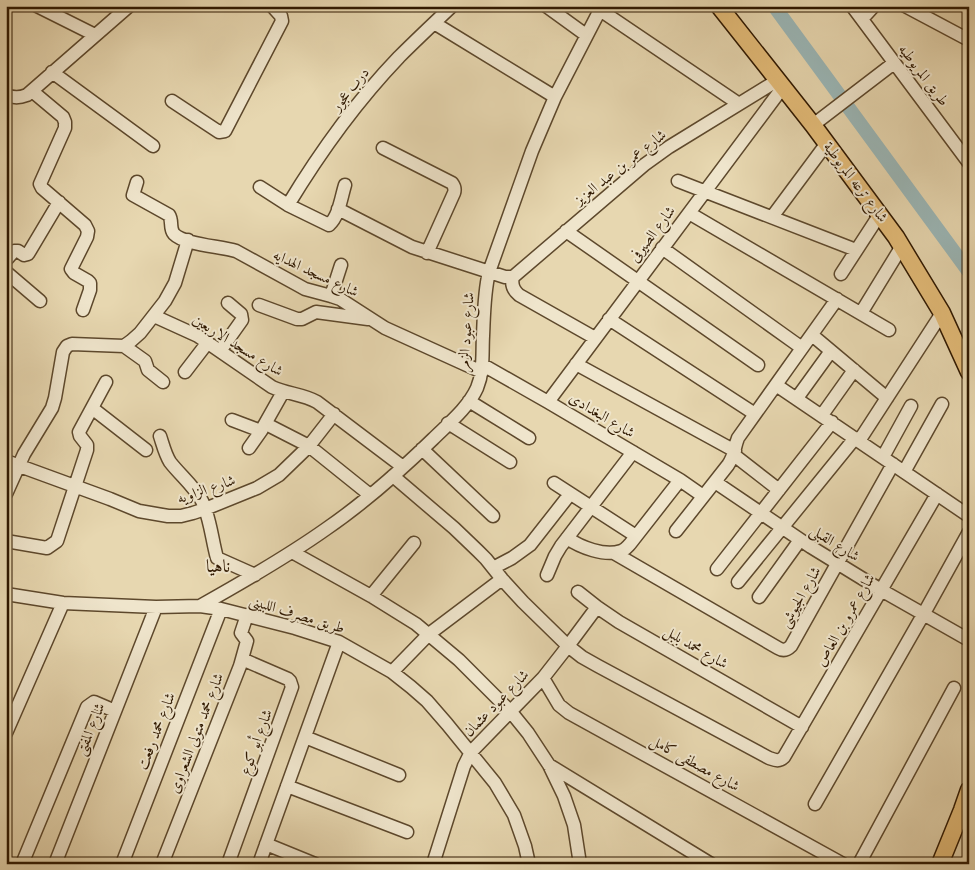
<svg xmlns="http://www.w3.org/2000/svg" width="975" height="870" viewBox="0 0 975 870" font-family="'Libre Caslon Text',Amiri,serif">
<rect width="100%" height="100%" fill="#e7d7b0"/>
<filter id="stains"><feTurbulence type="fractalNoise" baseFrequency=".004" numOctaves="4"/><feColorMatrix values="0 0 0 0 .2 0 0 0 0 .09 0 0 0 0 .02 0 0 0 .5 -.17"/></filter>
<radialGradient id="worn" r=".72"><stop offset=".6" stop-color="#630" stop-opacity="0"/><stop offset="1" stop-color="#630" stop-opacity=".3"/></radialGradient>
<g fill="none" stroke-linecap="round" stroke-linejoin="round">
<path stroke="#9bb7b7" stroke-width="14" d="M774,6L969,272"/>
<g stroke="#5d482c" stroke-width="15">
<path id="minor" d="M37,6L95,35
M546,6L586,35
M852,6L969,163
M905,6L969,40
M600,10L739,104
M862,19L874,6
M434,23L555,97
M52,72L153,146
M32,91L63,117L65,122V128L40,184L42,188L85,225L88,231L87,237L71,269L74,273L88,281L90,283V290L83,310
M6,95C14,98 19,98 27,95L129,6
M172,101L219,132L225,131L282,21L281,16L272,6
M813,125L894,63
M383,148L452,183C455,187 455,190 454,193L427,253
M678,181L856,250
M137,182L133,195L169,215C173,221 169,228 174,234C185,245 220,246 236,251L296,284L305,289L331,296L340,299L385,328L482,372
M260,187L288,205L329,225C339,216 341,198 345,185
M288,205C320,152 356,102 399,57C416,40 434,23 452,6
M338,209L412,247L505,277H513L644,165L669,147L778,80
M689,213L889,330
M772,217L827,143
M566,231L758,365
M662,248L802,348
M6,260L14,251H18L24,255L28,254L59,202
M6,272L40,301
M841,274L880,214
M513,277C511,284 513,290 519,295L595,338
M331,296L341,265
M259,305L297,319H302L316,312L368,319
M861,313L902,246
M154,316L198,336L272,387C287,394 303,394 317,402L403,467
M609,319L755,414
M812,335L887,398
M124,346L145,361L148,370L163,382
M220,351L242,320L241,314L228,303
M576,364L735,451
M483,365L548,402L680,480L703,496
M185,372L208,342
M776,385L969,516
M797,398L831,351
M469,401L529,438
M548,402L783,87
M92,408L146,450
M822,415L854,370
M232,420L261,431
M448,423L510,462
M266,424L309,446L370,495
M160,436C163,445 165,454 170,462C180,475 194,486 202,501C210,517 212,540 217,558L255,575
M859,441L942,313
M249,448L261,431L283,392
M422,449L493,516
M734,455L779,490
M883,457L911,406
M6,461L110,499L139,511L168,516H181L193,513L205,509L257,488L279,475L309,446L334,414
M904,472L942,404
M393,476L454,528L478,551L486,559L502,579L523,602L568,646L582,657L598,666L769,758C775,760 779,762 784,757L937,494
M715,482L811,547L881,590L969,640
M554,483L636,536
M6,494L24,454L52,408L55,398L63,352L67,346L72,344L124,346L131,341L140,333L165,301L175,283L188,240
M676,531L728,465C735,455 734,448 738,438L837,299
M567,538C580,547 605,557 621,551C625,550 627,547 630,544L680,480
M6,541L47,548L57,541L87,450V445L80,436L79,432L106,382
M292,552L371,596L416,624L459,660L511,712L528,733L549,765L564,796L574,825L580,864
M614,553L778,648C783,651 787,650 791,646L893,464
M493,568L512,558L530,545L570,494
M717,569L832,422
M547,575L555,556L561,546L633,452
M738,582L855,438
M578,592L597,607L619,622L802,727
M6,594L63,603L156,607L200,606L221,609L295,628L339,642L392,672L411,687L427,701L447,724L495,783L514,815L525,846L529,864
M371,596L414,543
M759,597L800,540
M200,606C243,582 285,558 326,529C364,503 399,472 433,439C448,424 468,408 477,388C484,371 482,354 483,336C484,314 484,293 489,272L532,151L555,97L602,6
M392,672L429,634L502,579
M543,678L559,705L569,713L843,864
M6,733L63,603
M305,737L399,775
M549,765L711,864
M287,786L407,832
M815,804L923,615L969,532
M266,844L315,864
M22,864L87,707L94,702L115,711
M55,864L156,607
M122,864L221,609
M162,864L240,666L247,641L241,633L247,615
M228,864L292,687L290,681L288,679L242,659
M259,864L339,642
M433,864L464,766L471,752L543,678L568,646L597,607
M859,864L954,688"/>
</g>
<g stroke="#2f1800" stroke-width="19">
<path id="major" d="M719,6L813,125L896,237L942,313L969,372
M940,864L962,810L969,790"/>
</g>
<use href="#minor" stroke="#efe5cc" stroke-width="12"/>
<use href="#major" stroke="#e4bc78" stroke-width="16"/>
</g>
<g text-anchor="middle" stroke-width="4" stroke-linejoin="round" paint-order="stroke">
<g font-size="15" fill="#2f1800" stroke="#efe5cc">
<text transform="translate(924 75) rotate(53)" y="5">طريق المريوطيه</text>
<text transform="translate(350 89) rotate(-51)" y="5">درب عجور</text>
<text transform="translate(620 167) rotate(-38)" y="5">شارع عمر بن عبد العزيز</text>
<text transform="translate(856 182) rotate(53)" y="5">شارع ترعه المريوطية</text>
<text transform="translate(652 234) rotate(-53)" y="5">شارع الصيرفى</text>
<text transform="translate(316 273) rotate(25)" y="5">شارع مسجد الهدايه</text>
<text transform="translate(466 332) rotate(-86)" y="5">شارع عبود الزمر</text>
<text transform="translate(238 345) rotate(32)" y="5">شارع مسجد الاربعين</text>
<text transform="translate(602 415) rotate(31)" y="5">شارع البغدادى</text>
<text transform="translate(206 489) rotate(-19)" y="5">شارع الزاويه</text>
<text transform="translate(835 543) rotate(32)" y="5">شارع القبلى</text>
<text transform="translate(800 597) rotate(-60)" y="5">شارع الجيوشى</text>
<text transform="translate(297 614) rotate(17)" y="5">طريق مصرف اللبينى</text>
<text transform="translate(845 620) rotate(-60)" y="5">شارع عمرو بن العاص</text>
<text transform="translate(696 647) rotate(30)" y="5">شارع محمد بلبل</text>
<text transform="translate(496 703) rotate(-46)" y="5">شارع عبود عثمان</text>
<text transform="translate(90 729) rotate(-68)" y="5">شارع المفتى</text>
<text transform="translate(156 731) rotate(-69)" y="5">شارع محمد رفعت</text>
<text transform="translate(196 733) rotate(-69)" y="5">شارع محمد متولى الشعراوى</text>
<text transform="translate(256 742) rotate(-70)" y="5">شارع أبو كوع</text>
<text transform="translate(695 763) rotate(29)" y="5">شارع مصطفى كامل</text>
</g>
<g font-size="18" fill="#2f1800" stroke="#efe5cc">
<text x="218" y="572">ناهيا</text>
</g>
</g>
<rect width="975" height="870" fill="none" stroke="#e7d7b0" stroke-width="25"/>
<rect x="8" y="8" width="960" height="855" fill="none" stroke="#2f1800" stroke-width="2.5"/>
<rect x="12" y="12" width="950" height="845" fill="none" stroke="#2f1800"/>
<rect width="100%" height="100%" filter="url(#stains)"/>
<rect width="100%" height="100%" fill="url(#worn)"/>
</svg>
